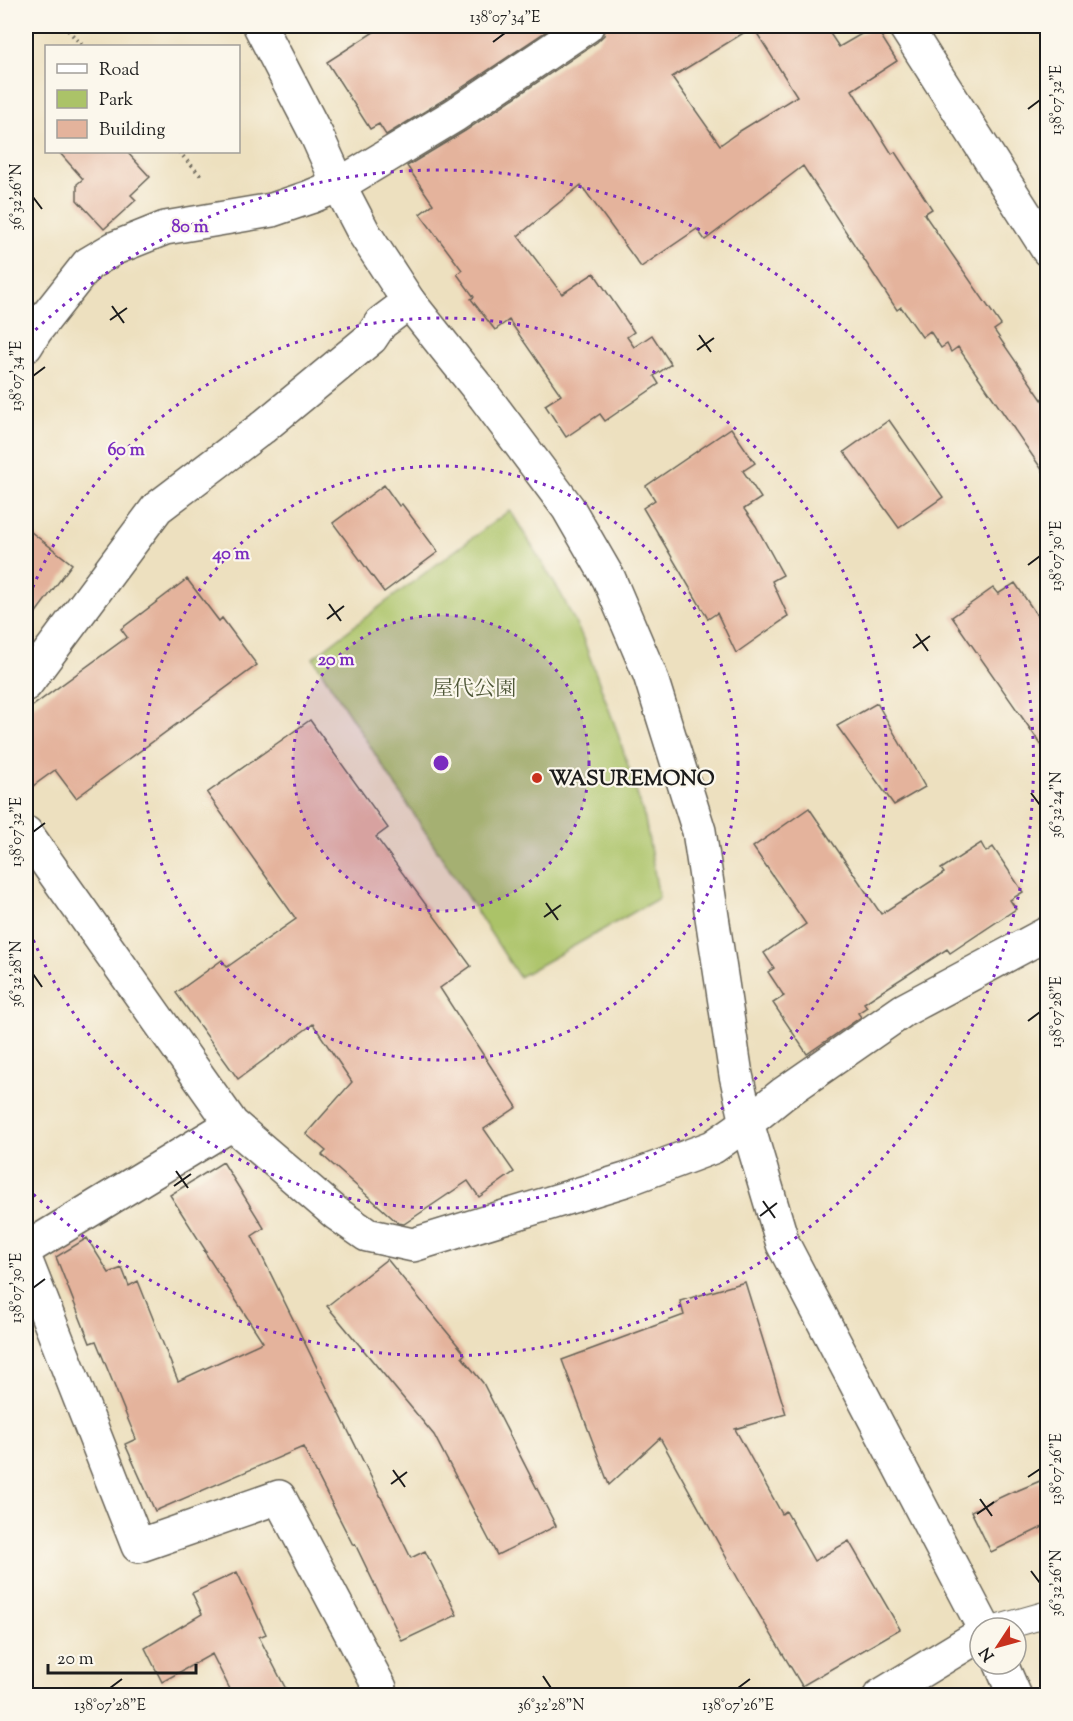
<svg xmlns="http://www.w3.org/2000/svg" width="1073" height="1721" viewBox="0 0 1073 1721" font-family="'Sorts Mill Goudy','Noto Serif JP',serif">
<rect width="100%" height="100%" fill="#fbf7ec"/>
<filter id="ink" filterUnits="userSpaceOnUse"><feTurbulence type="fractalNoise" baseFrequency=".0167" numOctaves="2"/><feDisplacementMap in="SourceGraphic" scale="12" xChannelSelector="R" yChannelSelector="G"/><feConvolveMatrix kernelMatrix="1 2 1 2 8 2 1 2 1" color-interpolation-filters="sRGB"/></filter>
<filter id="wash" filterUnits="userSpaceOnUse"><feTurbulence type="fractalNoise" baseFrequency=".008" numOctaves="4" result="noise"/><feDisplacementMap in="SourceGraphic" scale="24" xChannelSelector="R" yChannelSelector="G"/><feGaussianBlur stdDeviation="1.35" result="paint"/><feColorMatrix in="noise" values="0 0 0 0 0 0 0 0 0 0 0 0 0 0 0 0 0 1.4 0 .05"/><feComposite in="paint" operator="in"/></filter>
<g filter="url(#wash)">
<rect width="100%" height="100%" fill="#ede0bf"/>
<path fill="#abc368" stroke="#647042" stroke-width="1.5" d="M510,510L561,594L582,636L617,731L645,819L659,898L519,977L313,658L379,607Z"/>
<g id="blocks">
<path fill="#e4b39c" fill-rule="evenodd" d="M383,26H554L445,99L386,135L379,124L370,129L327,62Z
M606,26H825L839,47L875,26L897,61L852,90L892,154L895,152L932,209L924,214L1001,325L994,330L1047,407V477L958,347L951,352L947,344L941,348L930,331L922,337L901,307L897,310L803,166L705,240L697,229L641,267L581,185L518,236L562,294L594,273L634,332L627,337L634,347L652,335L671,364L654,376L659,384L605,421L600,414L566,437L545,405L561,395L509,320L495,330L471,299L474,297L457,274L462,270L420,214L433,204L407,166L465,131L597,42L604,35ZM753,27L797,96L740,131L720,145L672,77Z
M59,152H127L150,177L131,195L136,200L104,229L77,200V184L83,179Z
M889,420L943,497L899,528L844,452Z
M731,428L755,463L743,471L761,498L744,509L756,526L783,575L772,581L788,616L783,619V620L736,653L717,613L708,619L643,508L655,500L646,486Z
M384,485L399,506L402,504L438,552L384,592L333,523Z
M26,528L72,564L26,626Z
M187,579L219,621L222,618L257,665L76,798L55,770L26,791V711L127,637L121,629Z
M1015,583L1047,630V753L952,617L993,588L998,594Z
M877,703L925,787L894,805L837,726Z
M310,720L388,828L376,837L471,966L440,988L517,1107L484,1129L514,1172L479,1197L468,1181L404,1224L398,1223L322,1155L326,1151L306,1134L352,1082L313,1024L238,1079L176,993L222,960L227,967L296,919L207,793Z
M809,808L881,914L944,873L941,869L981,843L986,852L993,847L1023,892L1010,900L1016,909L950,953L947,949L864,1003L867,1007L858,1013L861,1017L807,1054L773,1003L784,996L768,972L774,968L764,953L806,924L753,847Z
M223,1162L264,1228L252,1236L411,1558L425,1551L457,1615L402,1641L355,1544L353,1545L303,1447L155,1511L125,1444L136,1439L96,1341L90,1343L56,1257L87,1238L109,1273L122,1268L129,1286L138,1281L178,1381L263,1342L204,1251H206L170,1195Z
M387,1259L465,1354L462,1357L483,1383L556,1526L497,1555L434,1435L327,1306Z
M745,1282L786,1414L735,1429L782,1514L786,1511L814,1561L849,1541L900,1629L802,1686L741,1584L660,1438L609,1485L562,1360L684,1315L680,1301Z
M1047,1478V1525L991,1552L971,1511L1014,1491V1492Z
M237,1572L266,1634L259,1637L289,1695H233L212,1654L162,1682L145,1648L202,1614L192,1593Z"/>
</g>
</g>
<g filter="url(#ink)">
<use href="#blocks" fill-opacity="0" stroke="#656155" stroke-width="1.5"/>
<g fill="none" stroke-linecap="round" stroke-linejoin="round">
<g stroke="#656155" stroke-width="28">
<path id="service" d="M999,1628L1048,1614"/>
</g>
<g stroke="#656155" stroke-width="36">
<path id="minor" d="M905,26L1048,250
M26,346L36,330L88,264L115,248L165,228L272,210L310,197L339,185L455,115L587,26
M26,684L157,508L262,428L371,338L381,323L409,302
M26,833L232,1124
M26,1249L232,1124L337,1214L367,1235L413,1245L625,1180L713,1147L747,1123L783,1094L904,1010L1048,933
M26,1261L138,1546L279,1497L380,1688
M880,1696L980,1635"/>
</g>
<g stroke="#656155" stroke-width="36">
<path id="tertiary" d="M260,26L317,136L339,185L364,233L409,302L485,397L568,508L609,579L650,675L699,831L736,1075L747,1123L783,1244L984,1628
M1001,1664L1015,1696"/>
</g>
<path stroke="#656155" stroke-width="4" stroke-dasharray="1.5 4.5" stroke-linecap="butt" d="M64,26L83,46
M179,152L203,178"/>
<use href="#service" stroke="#fff" stroke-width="26"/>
<use href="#minor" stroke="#fff" stroke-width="33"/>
<use href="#tertiary" stroke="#fff" stroke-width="33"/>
</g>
</g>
<path fill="none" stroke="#1c1c1c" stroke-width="2" d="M493,42L505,33M1028,109L1040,100M33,197L42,209M112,306L124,323M110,320L127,308M699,335L711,352M697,350L714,338M33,376L45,367M1028,565L1040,556M329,604L341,621M327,619L344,606M916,634L928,651M913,648L930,636M1031,793L1040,805M33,832L45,823M546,903L558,920M544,917L561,905M33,974L42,987M1028,1021L1040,1012M176,1171L188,1188M174,1186L191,1174M763,1201L775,1218M760,1216L777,1203M33,1288L45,1279M393,1470L405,1487M1028,1477L1040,1469M391,1484L407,1472M980,1499L992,1516M977,1514L994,1502M1031,1571L1040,1583M543,1676L551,1688M110,1688L122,1679M738,1688L750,1679"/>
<circle cx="441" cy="763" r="148" fill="#7b2cbf" fill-opacity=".12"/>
<g fill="none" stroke="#7b2cbf" stroke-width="3" stroke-dasharray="3 6">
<circle cx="441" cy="763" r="148"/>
<circle cx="441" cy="763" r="297"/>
<path d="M26 604A445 445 0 1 1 26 922"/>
<path d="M29 336A593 593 0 1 1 29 1190"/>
</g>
<circle fill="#c8321e" stroke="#fbf7ec" stroke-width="2" cx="537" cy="778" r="6"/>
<g text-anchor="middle" stroke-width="4.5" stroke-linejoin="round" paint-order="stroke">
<g font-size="21" fill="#4e5637" stroke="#fbf7ec">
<text x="474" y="695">屋代公園</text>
</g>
<g font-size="21" font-weight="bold" fill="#1c1c1c" stroke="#fbf7ec" text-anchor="start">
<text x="549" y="785">WASUREMONO</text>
</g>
</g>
<circle cx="441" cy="763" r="9" fill="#7b2cbf" stroke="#fbf7ec" stroke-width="3"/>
<g font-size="18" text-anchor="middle" font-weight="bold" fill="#7b2cbf" stroke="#fbf7ec" stroke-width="4.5" stroke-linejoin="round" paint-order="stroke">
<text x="190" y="232">80 m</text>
<text x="126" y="455">60 m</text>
<text x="231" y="559">40 m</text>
<text x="336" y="665">20 m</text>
</g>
<rect width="1073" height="1721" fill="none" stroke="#fbf7ec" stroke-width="66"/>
<rect x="45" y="45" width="195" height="108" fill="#fbf7ec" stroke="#a29f99" stroke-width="1.5"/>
<rect x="57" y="64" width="30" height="9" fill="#ffffff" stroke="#a29f99" stroke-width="1.5"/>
<text x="99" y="75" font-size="18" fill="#1c1c1c">Road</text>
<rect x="57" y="90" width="30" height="18" fill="#abc368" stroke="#a29f99" stroke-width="1.5"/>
<text x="99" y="105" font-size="18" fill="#1c1c1c">Park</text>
<rect x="57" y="120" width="30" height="18" fill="#e4b39c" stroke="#a29f99" stroke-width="1.5"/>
<text x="99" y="135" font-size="18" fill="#1c1c1c">Building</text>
<g transform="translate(998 1646) rotate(234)"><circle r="28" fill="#fbf7ec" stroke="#a29f99" stroke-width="1.5"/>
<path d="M0-4.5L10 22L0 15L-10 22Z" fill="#c8321e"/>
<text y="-9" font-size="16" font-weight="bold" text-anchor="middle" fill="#1c1c1c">N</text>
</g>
<path d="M48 1664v9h148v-9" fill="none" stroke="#1c1c1c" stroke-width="3"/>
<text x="57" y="1664" font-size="18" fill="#1c1c1c" stroke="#fbf7ec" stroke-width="4.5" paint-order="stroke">20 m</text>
<rect x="33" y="33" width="1007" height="1655" fill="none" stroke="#1c1c1c" stroke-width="2"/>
<g font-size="15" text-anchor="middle" fill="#1c1c1c">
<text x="505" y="22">138°07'34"E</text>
<text transform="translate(1056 100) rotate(-90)" y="5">138°07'32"E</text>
<text transform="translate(16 197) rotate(-90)" y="5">36°32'26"N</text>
<text transform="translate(16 376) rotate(-90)" y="5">138°07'34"E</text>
<text transform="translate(1056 556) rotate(-90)" y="5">138°07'30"E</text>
<text transform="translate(1056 805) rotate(-90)" y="5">36°32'24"N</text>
<text transform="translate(16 832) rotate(-90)" y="5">138°07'32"E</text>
<text transform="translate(16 974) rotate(-90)" y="5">36°32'28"N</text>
<text transform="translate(1056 1012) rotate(-90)" y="5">138°07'28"E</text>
<text transform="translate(16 1288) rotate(-90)" y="5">138°07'30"E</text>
<text transform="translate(1056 1469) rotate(-90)" y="5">138°07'26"E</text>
<text transform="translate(1056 1583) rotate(-90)" y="5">36°32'26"N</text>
<text x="110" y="1710">138°07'28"E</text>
<text x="551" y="1710">36°32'28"N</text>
<text x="738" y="1710">138°07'26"E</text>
</g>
</svg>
